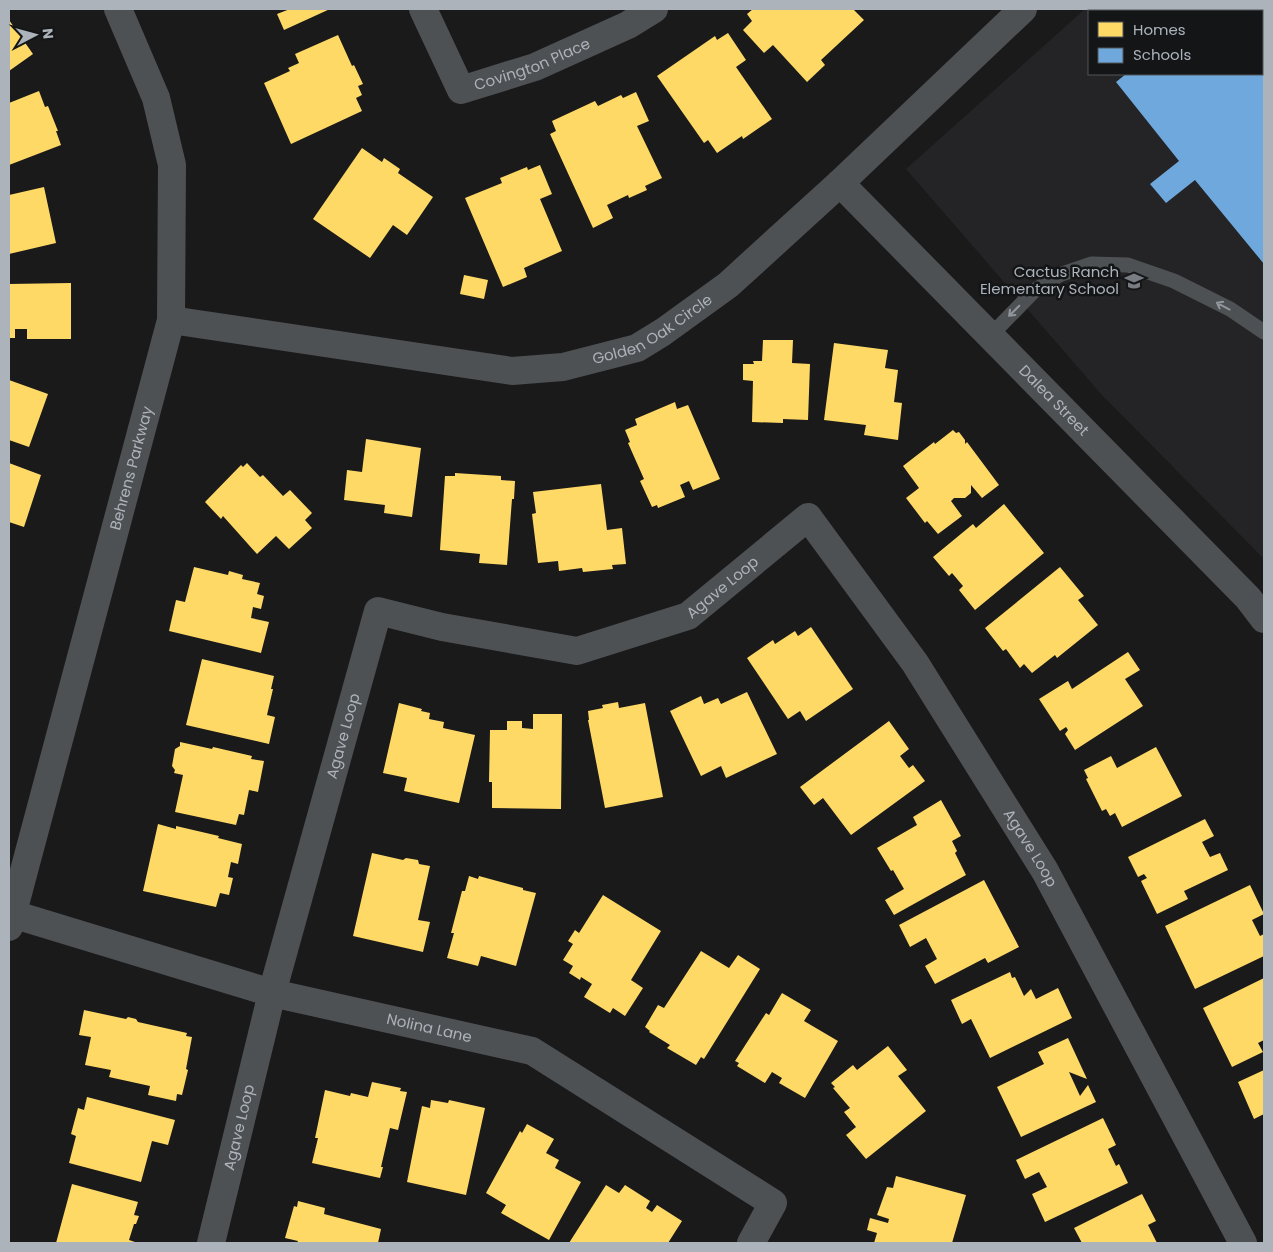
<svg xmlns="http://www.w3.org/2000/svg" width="1273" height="1252" viewBox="0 0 1273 1252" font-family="Poppins,sans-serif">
<rect width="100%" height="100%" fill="#1a1a1b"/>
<path fill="#242426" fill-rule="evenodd" d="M1085,9H1264V559L1101,394L906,169ZM1089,11H1262V74H1089Z"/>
<path fill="#ffd966" d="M290,9H330L284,30L277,14Z
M753,9H853L864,20L821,60L825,65L807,82L773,45L764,53L743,30L752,21L747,14Z
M9,20L33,54L9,71Z
M728,33L746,60L736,67L772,119L743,139L742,136L717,153L708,140L704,143L657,76L715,36L717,40Z
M338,35L352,66L354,65L363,84L358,86L362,95L356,98L362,111L291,144L264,83L290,71L288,68L299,63L295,54Z
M39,91L45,107L48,106L58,131H56L61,145L9,165V103Z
M636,92L649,121L637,126L662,178L645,186L647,190L629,198L628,195L607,205L613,218L593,228L550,134L556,131L552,121L595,101L598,106L621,95L623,98Z
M362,148L382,162L384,158L400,169L398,173L433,197L407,235L393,225L370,258L313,219Z
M540,165L552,194L540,199L562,251L524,268L527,277L503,287L465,198L502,183L500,178L527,167L528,170Z
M44,187L56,243L9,254V195Z
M464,275L488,280L484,299L460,294Z
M71,283V339H27V329H15V338H9V284Z
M763,340H793L792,363L810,364L808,420L783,419V423L752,422L753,381L743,380V364H754L753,361H762Z
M834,343L888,350L885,368L898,370L894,402L902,403L898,440L864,435L866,425L824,420Z
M9,380L48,394L29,447L9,440Z
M675,402L677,409L688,405L720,479L693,490L689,481L680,485L685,497L658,508L657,505L652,507L640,481L644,479L628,443L630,442L625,430L637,425L635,419Z
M953,430L956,433L959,432L965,440V444L967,442L999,485L982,498L971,485V493L965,498H954L951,501L962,516L938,534L927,521L925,523L906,498L919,488L903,466L934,442L935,444Z
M366,439L421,448L412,517L384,513L385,505L344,500L347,470L362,472Z
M9,463L41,475L24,527L9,522Z
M247,463L260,477L263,475L283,496L290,490L312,513L305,520L312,528L289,549L276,536L257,554L223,516L221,519L205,502L241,465L243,467Z
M455,473L501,476V480L515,481L514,499H512L507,565L479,563L480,554L440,550L445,476H455Z
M601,484L607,530L622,528L626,564L612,565L613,569L583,572L582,568L559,571L558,561L538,563L532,514L536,513L533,492Z
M1004,504L1044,553L975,610L959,590L963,586L952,573L949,576L933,557L973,524L976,528Z
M194,567L228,575L229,571L243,575L242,579L260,583L257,594L264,596L261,609L253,607L251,618L269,622L261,653L169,631L176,600L185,602Z
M1060,567L1084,596L1078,600L1098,625L1057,658L1055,655L1032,673L1024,664L1020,668L1006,649L1003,651L985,628Z
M811,627L853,689L806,721L800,711L788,719L747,658L773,640L775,644L795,631L798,636Z
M1128,652L1140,670L1125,679L1143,706L1075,750L1065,734L1068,730L1066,727L1060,731L1039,699L1068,681L1072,689Z
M202,659L274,676L271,689H273L267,715L275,717L269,744L186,725Z
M747,692L777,754L726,778L721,766L701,776L670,711L701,696L704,704L718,698L721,704Z
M618,702L619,708L645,703L663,797L605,808L588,720H589L588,711L603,708L602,705Z
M399,703L422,709L421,711L430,713L429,719L444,722L443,728L475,735L459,803L404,791L407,778L383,773Z
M533,714H562L561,809L492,808V782H489L490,730H507V721H522V728L533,729Z
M889,721L909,749L900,756L909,768L913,765L925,781L851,835L823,798L814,805L800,787Z
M180,742L212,749L213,747L252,756L251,759L264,761L258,792L249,790L244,815L239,814L236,825L175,812L183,775L174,773L175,770L172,766L175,749L180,746Z
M1156,747L1182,796L1122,827L1115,813L1110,816L1106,809L1102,811L1086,779L1088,778L1084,770L1111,756L1117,768Z
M941,800L961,836L952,841L957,851L955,853L966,875L894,915L885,900L904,889L893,870L891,871L877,848L917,825L913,817Z
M1205,819L1214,836L1202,842L1210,857L1220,853L1228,870L1184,891L1188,899L1157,914L1141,881L1147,878L1144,874L1138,877L1128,857Z
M158,824L176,829V826L219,836L218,838L242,844L238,864L231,862L228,877L233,878L229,895L220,893L216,907L143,891Z
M372,853L403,860L406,858L418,860L419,864L430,866L418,920L430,922L423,952L353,936Z
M469,876L478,879L479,876L523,888V890L536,893L516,966L481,956L478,966L447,958L454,933H451L462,891H465Z
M984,880L1019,947L988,963L985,958L935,984L925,966L937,959L926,938L910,947L899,925Z
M1250,885L1264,914L1252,920L1260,936L1264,934V956L1195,989L1165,926Z
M603,895L661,931L631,980L643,988L625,1016L613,1008L610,1013L584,997L592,984L581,977L580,980L569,973L573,966L563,960L573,944L568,941L575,930L579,933Z
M701,951L729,968L738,955L760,969L704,1059L701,1057L696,1065L667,1048L670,1045L649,1032L650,1031L645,1027L658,1005L664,1008Z
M1010,972L1012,978L1015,977L1024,996L1031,989L1036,999L1058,988L1072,1018L990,1058L971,1019L962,1024L951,1000Z
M1264,978V1040L1258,1043L1263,1052L1232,1067L1203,1008Z
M782,993L811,1010L804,1021L838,1041L805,1098L779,1083L782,1078L772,1072L765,1083L737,1066L739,1063L735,1061L766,1013L769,1015Z
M84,1010L126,1019L128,1017L136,1019L138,1022L187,1033L186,1036L192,1037L186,1069L188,1070L182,1095L177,1094L176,1101L148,1095L150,1086L109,1077L111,1070L85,1065L91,1037L79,1035Z
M1068,1038L1087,1079L1069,1072L1080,1096L1088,1085L1096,1102L1021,1137L997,1087L1044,1064L1038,1052Z
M888,1046L907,1070L898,1076L926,1111L866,1159L846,1135L856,1127L844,1112L850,1108L833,1088L835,1087L831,1083L853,1065L857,1070Z
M1264,1070V1114L1254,1119L1238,1082Z
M372,1082L401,1088L400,1091L407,1092L398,1130L390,1128L381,1167H383L380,1178L312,1163L318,1138H315L325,1090L350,1096L351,1093L368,1097Z
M87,1097L175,1120L168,1145L152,1141L141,1182L69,1163L76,1136L71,1134L78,1108L84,1110Z
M431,1100L448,1103L449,1100L485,1108L466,1195L407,1182L422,1106L430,1108Z
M1103,1118L1116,1145L1108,1149L1116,1166L1119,1164L1128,1183L1045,1222L1032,1194L1047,1187L1039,1172L1025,1179L1016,1160Z
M527,1124L554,1139L546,1153L559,1160L555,1168L581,1182L549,1240L501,1213L506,1205L486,1193L520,1131L522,1133Z
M896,1176L966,1195L952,1243H874L877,1233L867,1230L870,1218L888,1223L889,1219L877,1215L887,1187L893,1188Z
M72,1184L138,1202L134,1215L139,1216L136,1224H134L129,1240L138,1243H56Z
M606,1185L619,1193L625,1185L650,1201L646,1208L652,1212L657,1205L682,1221L668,1243H569Z
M1142,1194L1156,1221L1148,1225L1157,1243H1082L1074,1228Z
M298,1201L325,1208L324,1214L381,1229L378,1243H297L298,1241L285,1238L294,1206L297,1207Z"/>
<path fill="#6fa8dc" d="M1199,9H1264V264L1195,180L1166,203L1150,184L1179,161L1116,82L1126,74H1262V11H1196Z"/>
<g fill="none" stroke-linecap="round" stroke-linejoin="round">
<path stroke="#4e5153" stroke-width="15" d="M990,336L1034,291L1059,275L1091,264L1128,265L1174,281L1230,309L1264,332"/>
<g stroke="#4e5153" stroke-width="28">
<path id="s1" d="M423,9L461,90L535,67L628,25L654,9"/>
<path id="s2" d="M840,183L1248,598L1264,619"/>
<path id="s3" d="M171,320L512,371L563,367L637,348L663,332L728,285L840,183L1023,9"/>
<path id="s4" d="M9,913L272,993L532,1051L773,1203L751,1243"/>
<path id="s5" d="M9,927L171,320L172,165L156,98L118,9"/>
<path id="s6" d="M211,1243L272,993L378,611L442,627L577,651L688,616L808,517L915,663L1045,871L1243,1243"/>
</g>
</g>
<defs><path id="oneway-shaft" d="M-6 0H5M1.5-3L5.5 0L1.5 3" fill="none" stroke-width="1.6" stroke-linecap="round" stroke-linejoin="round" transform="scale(1.25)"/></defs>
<g stroke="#90969c">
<use href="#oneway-shaft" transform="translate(1223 306) rotate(-152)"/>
<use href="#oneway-shaft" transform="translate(1014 311) rotate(135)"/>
</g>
<defs>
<g id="school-bare" transform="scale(1.5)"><path d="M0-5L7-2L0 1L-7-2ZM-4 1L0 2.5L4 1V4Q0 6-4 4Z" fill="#797d83" stroke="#141517" stroke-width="2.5" paint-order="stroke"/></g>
</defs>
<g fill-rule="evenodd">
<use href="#school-bare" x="1134" y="281"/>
</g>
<g text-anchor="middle" stroke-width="5" stroke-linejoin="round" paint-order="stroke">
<g font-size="15" fill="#acb3bb" stroke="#141517">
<text dy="5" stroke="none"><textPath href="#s1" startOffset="165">Covington Place</textPath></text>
<text dy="5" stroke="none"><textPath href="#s3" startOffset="494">Golden Oak Circle</textPath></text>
<text dy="5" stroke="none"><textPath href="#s2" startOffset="305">Dalea Street</textPath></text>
<text dy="5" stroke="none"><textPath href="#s5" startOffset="475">Behrens Parkway</textPath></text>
<text dy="5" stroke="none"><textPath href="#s6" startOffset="1018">Agave Loop</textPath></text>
<text dy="5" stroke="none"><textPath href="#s6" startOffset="524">Agave Loop</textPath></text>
<text dy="5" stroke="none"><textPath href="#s6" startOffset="1528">Agave Loop</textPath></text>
<text dy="5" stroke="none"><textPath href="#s4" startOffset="436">Nolina Lane</textPath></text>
<text dy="5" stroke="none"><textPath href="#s6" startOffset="119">Agave Loop</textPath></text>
</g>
<g font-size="15" fill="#acb3bb" stroke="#141517" text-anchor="end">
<text x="1119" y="277">Cactus Ranch<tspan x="1119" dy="17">Elementary School</tspan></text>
</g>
</g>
<rect width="1273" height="1252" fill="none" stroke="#acb3bb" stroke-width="20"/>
<rect x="1088" y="10" width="175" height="65" fill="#141517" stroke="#515459"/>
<rect x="1098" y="22" width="25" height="15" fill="#ffd966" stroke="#515459"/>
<text x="1133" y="35" font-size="15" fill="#acb3bb">Homes</text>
<rect x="1098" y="48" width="25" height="15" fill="#6fa8dc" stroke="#515459"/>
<text x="1133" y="60" font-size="15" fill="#acb3bb">Schools</text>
<g transform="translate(35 35) rotate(84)" stroke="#141517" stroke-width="4" paint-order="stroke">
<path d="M0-4L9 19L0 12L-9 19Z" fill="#acb3bb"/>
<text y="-8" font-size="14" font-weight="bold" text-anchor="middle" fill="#acb3bb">N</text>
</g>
</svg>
